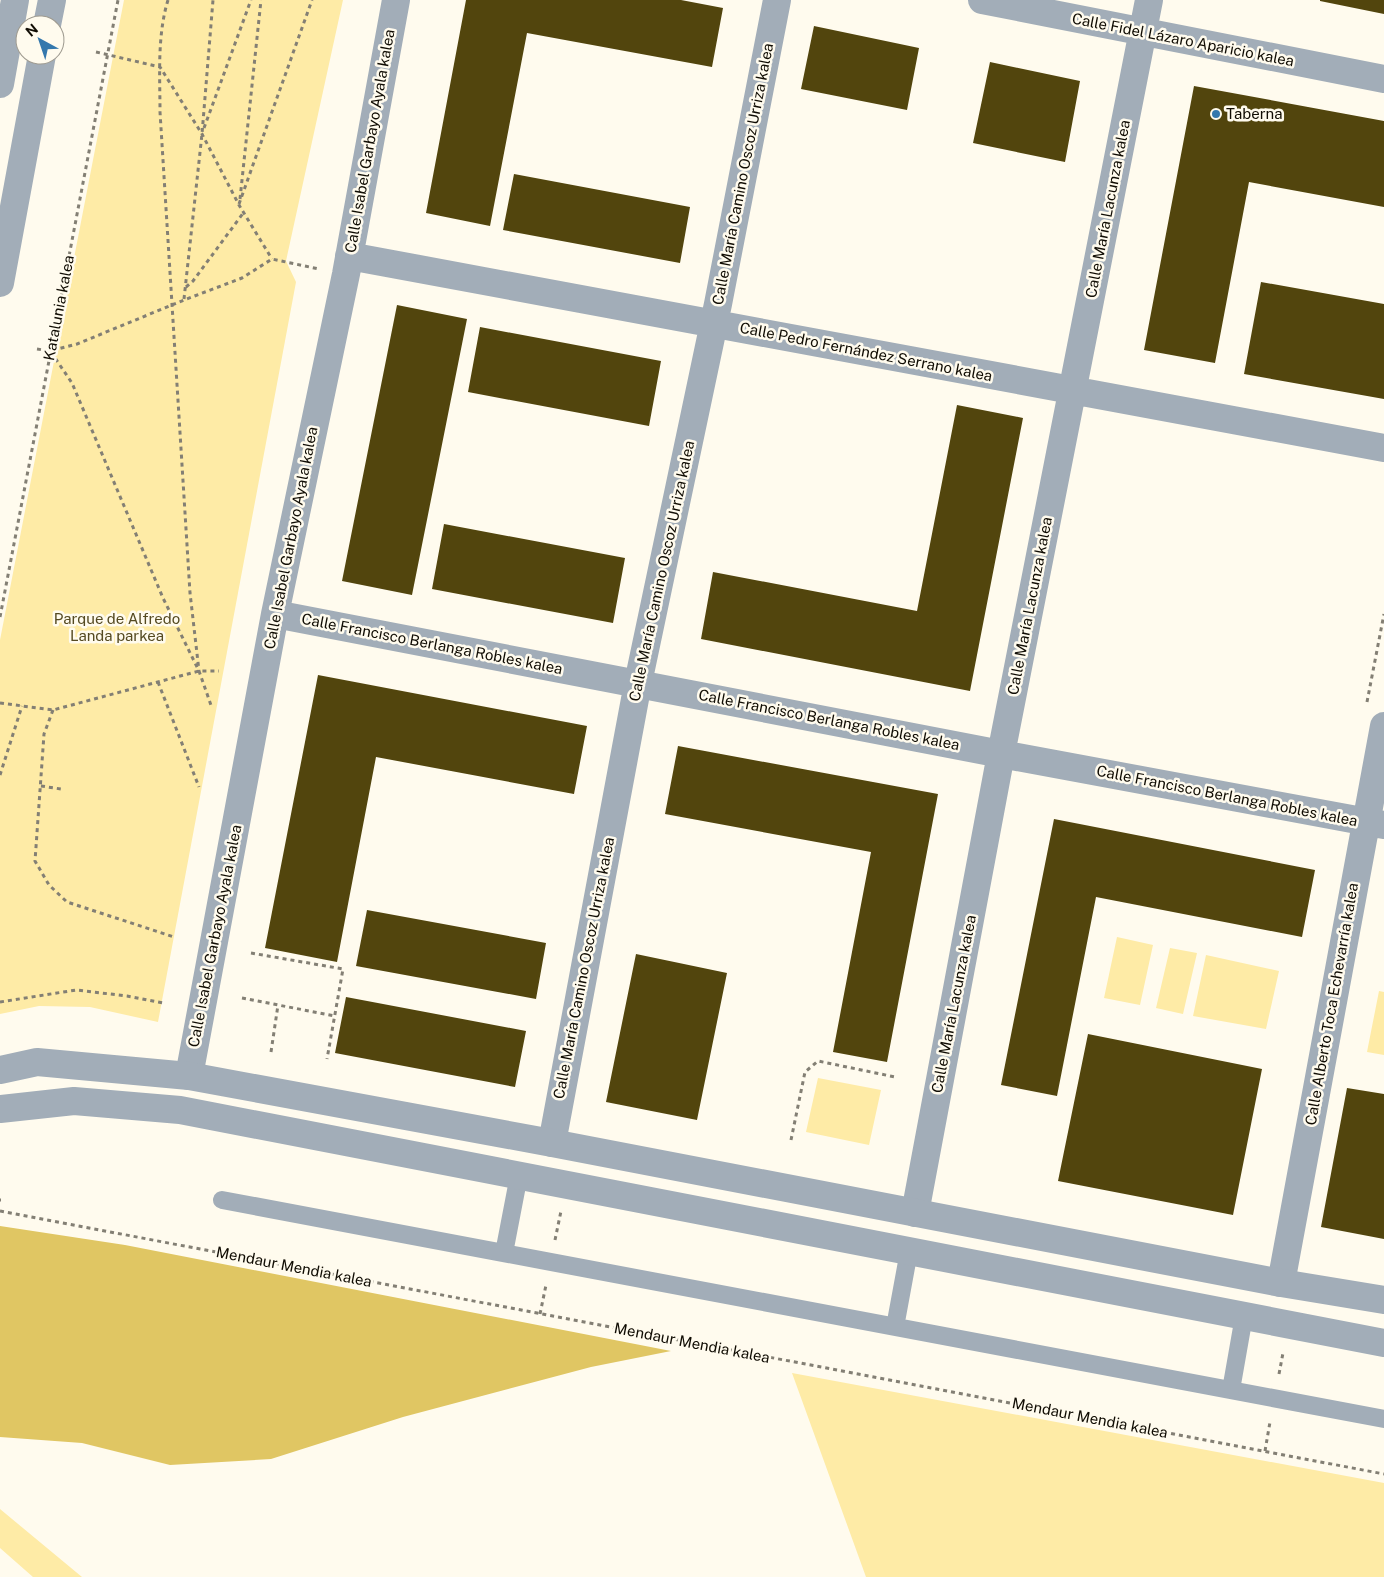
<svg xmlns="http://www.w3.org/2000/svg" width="1384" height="1577" viewBox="0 0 1384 1577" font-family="'Public Sans',sans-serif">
<rect width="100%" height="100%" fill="#fffbee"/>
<path fill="#feeba6" d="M124,0H343L286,261L296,282L158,1022L90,1007L39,1006L0,1014V640Z
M1117,937L1153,945L1140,1005L1104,998Z
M1170,948L1197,953L1183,1014L1156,1008Z
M1206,955L1279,971L1266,1029L1193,1016Z
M1379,991L1384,992V1055L1367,1052Z
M818,1078L881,1090L869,1145L806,1132Z
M792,1373L1384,1483V1577H866Z
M0,1509L82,1577H33L0,1548Z"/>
<path fill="#e0c663" d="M0,1226L125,1245L671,1351L591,1367L403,1417L271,1459L170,1465L82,1443L0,1437Z"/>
<path fill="#52450d" d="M466,0H681L723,8L712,67L527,33L490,226L426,213Z
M1320,0H1384V14L1320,1Z
M814,26L919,48L907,110L801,89Z
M990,62L1080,81L1065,162L973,143Z
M1194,86L1384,121V207L1249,182L1215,363L1144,350Z
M514,174L690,207L680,263L503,230Z
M1261,282L1384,304V399L1244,374Z
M397,305L467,319L412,595L342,581Z
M480,327L661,361L649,426L468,392Z
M957,405L1023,418L970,691L701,639L713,572L917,611Z
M444,524L625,558L613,623L432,589Z
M318,675L587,726L574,794L376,757L337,962L265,948Z
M678,746L938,794L887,1062L833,1052L871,852L665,814Z
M1054,819L1315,870L1302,937L1096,897L1057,1096L1001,1085Z
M367,910L546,943L536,999L356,966Z
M636,954L727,973L697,1120L606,1102Z
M346,997L526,1031L515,1087L335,1053Z
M1088,1034L1262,1069L1233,1215L1058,1181Z
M1347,1088L1384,1094V1239L1321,1227Z"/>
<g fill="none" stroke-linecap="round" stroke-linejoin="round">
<path stroke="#837f74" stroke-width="3" stroke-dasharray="4 4" stroke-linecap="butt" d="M168,0C157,36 160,75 160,112L190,593L199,671
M96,52L160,67L202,134L239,205L272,259
M204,128L251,0
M240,199L261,0
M239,204L312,0
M186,287L193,281L244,212
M184,299L202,134L213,0
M37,349L50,351L77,344L184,300L242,278L272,259L319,269
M51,352L72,383L163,598L199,671L212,708
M0,617L118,0
M158,682L199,787
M1367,702L1384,614
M0,703L53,710L199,671H219
M53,710L44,734L35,861L49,885L67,902L174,937
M0,775L22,706
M41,786L61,789
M251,953L343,969L327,1059
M242,998L335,1016
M0,1002L76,990L127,996L163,1003
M271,1052L278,1005
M791,1140L805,1072L818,1061L895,1077
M0,1200H1
M0,1211L1384,1474
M555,1240L561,1211
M540,1314L546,1285
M1279,1374L1283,1353
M1265,1451L1270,1422"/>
<path stroke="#a2adb8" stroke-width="18" d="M222,1200L1384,1419
M504,1253L519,1175
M895,1327L909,1251
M1231,1390L1244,1316"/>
<path stroke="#a2adb8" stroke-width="28" d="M982,0L1384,79
M349,256L1384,448
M275,614L1001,754L1384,825
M189,1076L275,614L346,274L396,0
M552,1143L638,683L718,304L777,0
M915,1213L1001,754L1149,0
M1281,1283L1384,726"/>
<path stroke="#a2adb8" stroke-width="28" d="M47,25L52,0
M0,84L15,0
M0,283L42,55
M0,1070L37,1062L189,1076L552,1143L1281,1283L1384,1300
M0,1109L74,1101L180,1110L1384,1343"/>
</g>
<circle fill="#3478ad" stroke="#fffbee" stroke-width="2" cx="1216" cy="114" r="5"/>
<g text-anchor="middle" stroke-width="5" stroke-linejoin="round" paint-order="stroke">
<g font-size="15" fill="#100c03" stroke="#fffbee">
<text transform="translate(1183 40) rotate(11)" y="5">Calle Fidel Lázaro Aparicio kalea</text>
<text transform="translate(370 141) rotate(-80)" y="5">Calle Isabel Garbayo Ayala kalea</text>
<text transform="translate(743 174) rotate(-79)" y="5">Calle María Camino Oscoz Urriza kalea</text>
<text transform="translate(1108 209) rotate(-79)" y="5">Calle María Lacunza kalea</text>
<text transform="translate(59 308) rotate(-79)" y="5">Katalunia kalea</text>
<text transform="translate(866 352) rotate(11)" y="5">Calle Pedro Fernández Serrano kalea</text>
<text transform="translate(291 538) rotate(-79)" y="5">Calle Isabel Garbayo Ayala kalea</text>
<text transform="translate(662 571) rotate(-78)" y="5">Calle María Camino Oscoz Urriza kalea</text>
<text transform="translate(1030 606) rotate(-79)" y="5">Calle María Lacunza kalea</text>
<text transform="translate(432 644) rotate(11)" y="5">Calle Francisco Berlanga Robles kalea</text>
<text transform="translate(829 720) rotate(11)" y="5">Calle Francisco Berlanga Robles kalea</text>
<text transform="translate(1227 796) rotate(11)" y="5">Calle Francisco Berlanga Robles kalea</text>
<text transform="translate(215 936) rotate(-79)" y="5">Calle Isabel Garbayo Ayala kalea</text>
<text transform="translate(584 968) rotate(-79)" y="5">Calle María Camino Oscoz Urriza kalea</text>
<text transform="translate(954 1004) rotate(-79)" y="5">Calle María Lacunza kalea</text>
<text transform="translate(1332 1004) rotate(-80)" y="5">Calle Alberto Toca Echevarría kalea</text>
<text transform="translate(294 1267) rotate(11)" y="5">Mendaur Mendia kalea</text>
<text transform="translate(692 1343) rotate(11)" y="5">Mendaur Mendia kalea</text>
<text transform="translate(1090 1418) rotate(11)" y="5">Mendaur Mendia kalea</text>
</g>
<g font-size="15" fill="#100c03" stroke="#fffbee" text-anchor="start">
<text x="1226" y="119">Taberna</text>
</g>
<g font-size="15" fill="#554a21" stroke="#fffbee">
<text x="117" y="624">Parque de Alfredo<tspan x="117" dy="17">Landa parkea</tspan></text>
</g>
</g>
<g transform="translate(40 40) rotate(320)"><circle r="24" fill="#fffbee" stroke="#9f9b90"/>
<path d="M0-4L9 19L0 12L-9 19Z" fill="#3478ad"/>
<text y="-8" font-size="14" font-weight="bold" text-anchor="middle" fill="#100c03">N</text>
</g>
</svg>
